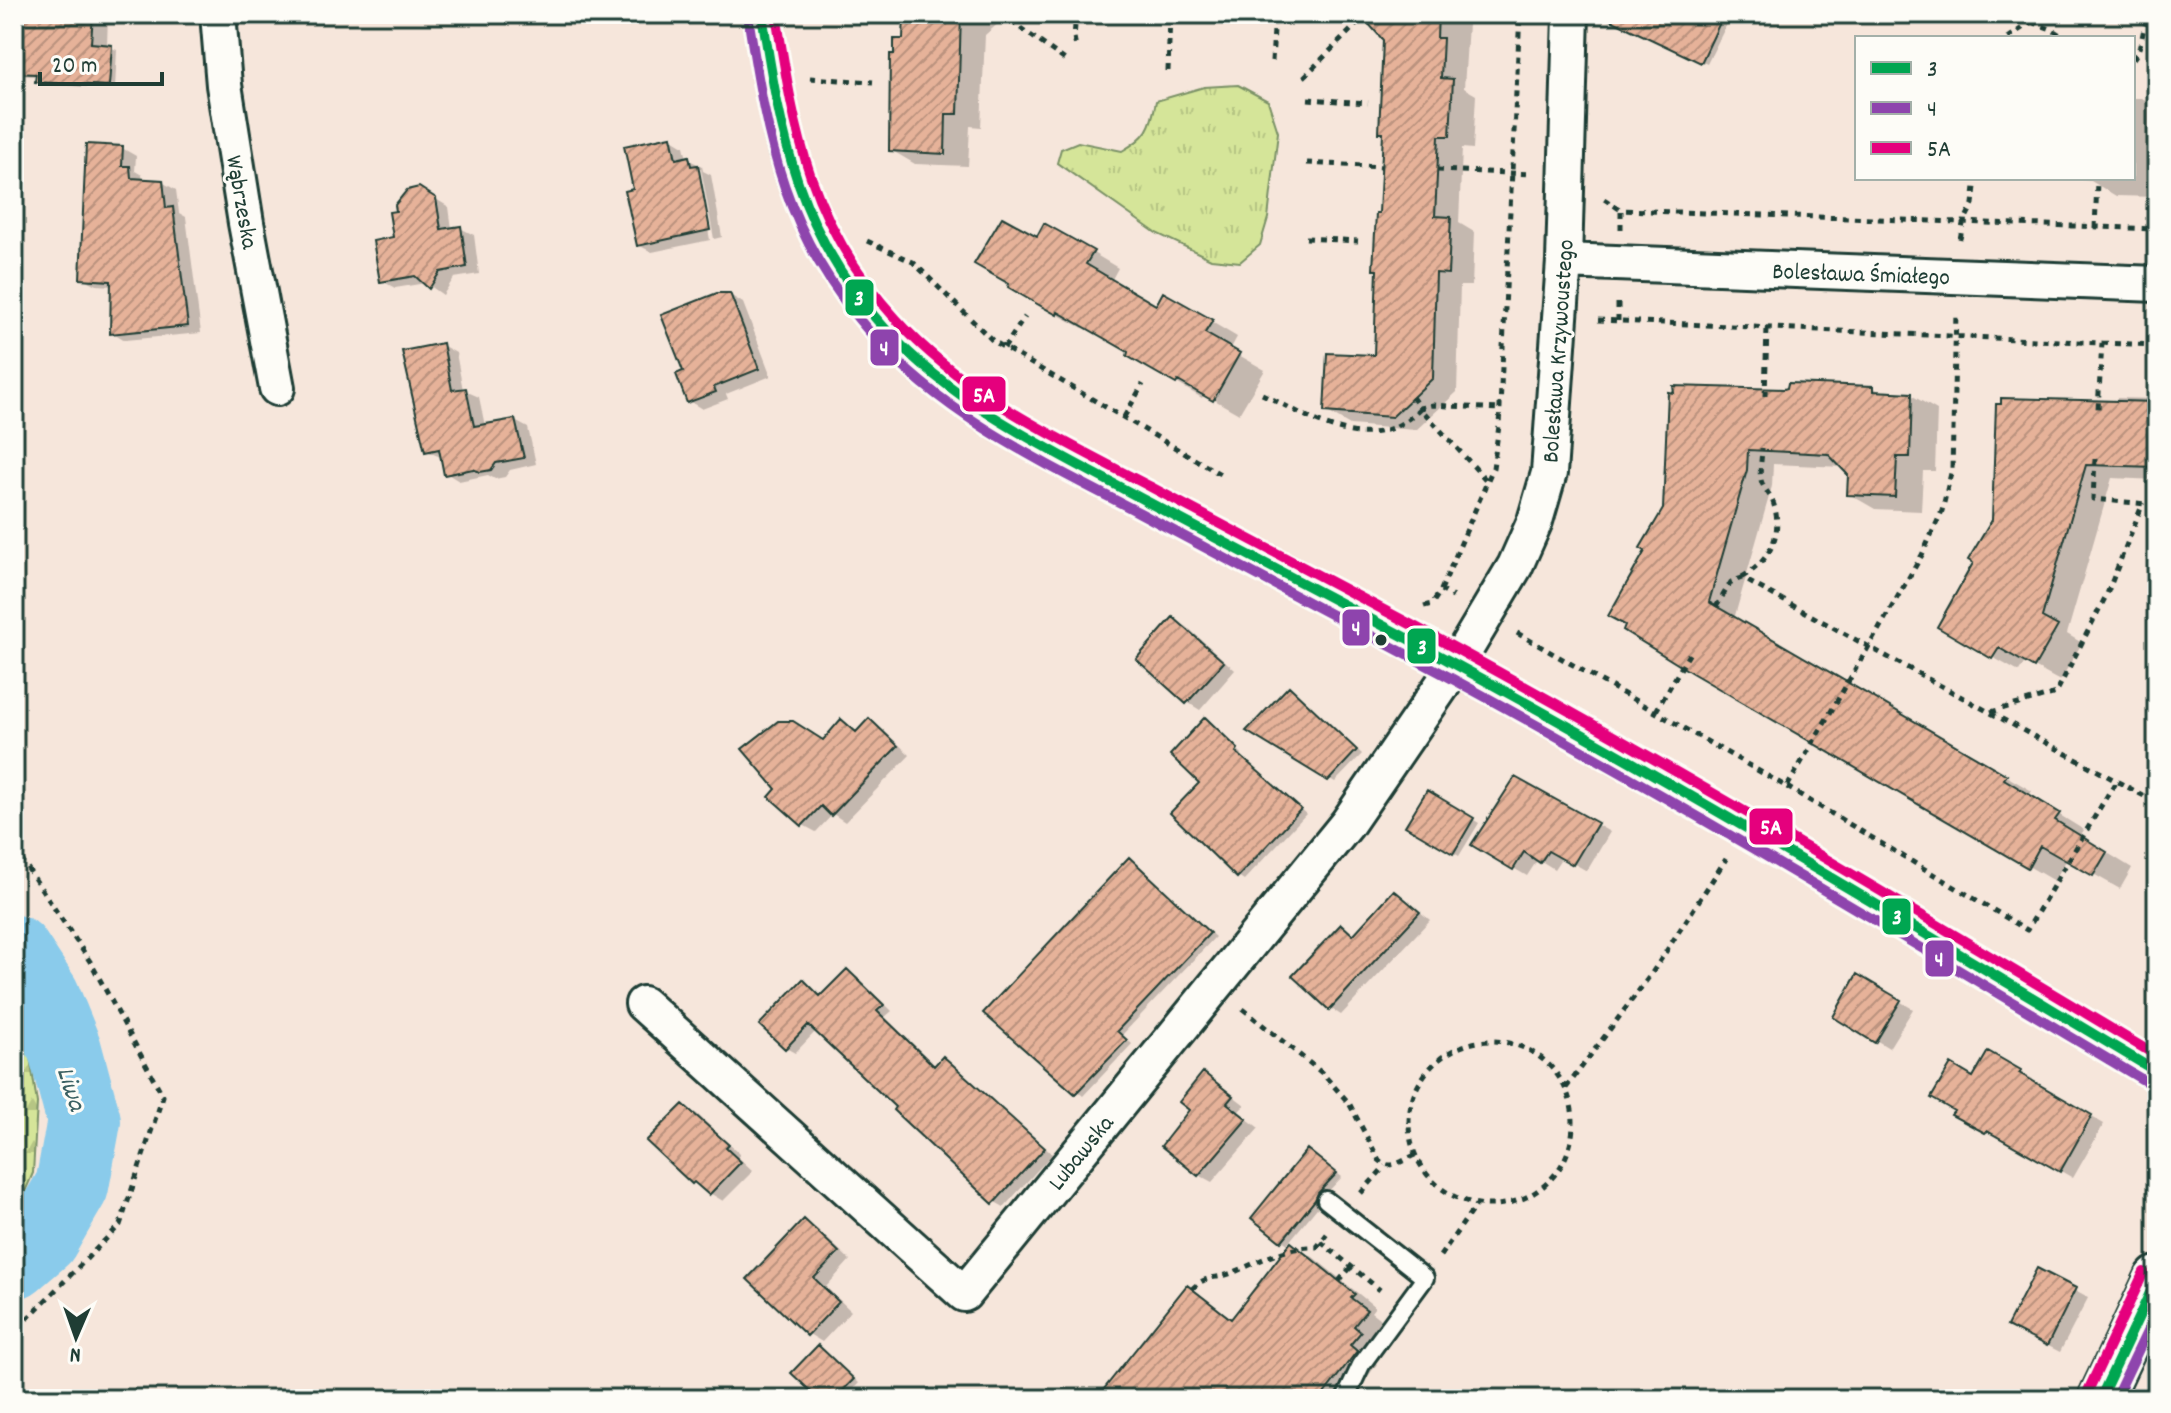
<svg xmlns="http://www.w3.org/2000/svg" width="2171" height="1413" viewBox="0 0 2171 1413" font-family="Dekko,sans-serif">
<defs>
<pattern id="grass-tufts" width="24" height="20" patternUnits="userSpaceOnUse" patternTransform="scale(2)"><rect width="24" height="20" fill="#d5e599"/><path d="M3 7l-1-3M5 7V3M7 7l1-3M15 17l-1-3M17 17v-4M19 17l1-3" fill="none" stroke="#b6c584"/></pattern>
<pattern id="forest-firs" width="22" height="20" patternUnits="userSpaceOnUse" patternTransform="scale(2)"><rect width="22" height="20" fill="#d5e599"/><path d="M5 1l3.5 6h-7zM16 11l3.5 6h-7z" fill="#b6c584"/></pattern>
<pattern id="building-hatch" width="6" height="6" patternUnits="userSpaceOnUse" patternTransform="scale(2)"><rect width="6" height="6" fill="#e6b299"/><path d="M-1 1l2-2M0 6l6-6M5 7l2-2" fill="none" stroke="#ba927e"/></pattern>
</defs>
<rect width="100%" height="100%" fill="#f6e6db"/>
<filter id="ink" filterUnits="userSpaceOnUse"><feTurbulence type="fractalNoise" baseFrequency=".0125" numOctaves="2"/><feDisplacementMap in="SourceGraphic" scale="16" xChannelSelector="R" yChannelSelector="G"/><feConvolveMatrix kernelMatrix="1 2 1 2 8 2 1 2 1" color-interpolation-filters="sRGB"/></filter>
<g filter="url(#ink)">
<path fill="url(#grass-tufts)" stroke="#7a9166" stroke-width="2" d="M1238,85L1268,101L1278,132L1268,218L1260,245L1240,262L1211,259L1156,233L1057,163L1061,149L1078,142L1122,151C1147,137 1151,128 1156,101L1204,87Z"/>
<path fill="url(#forest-firs)" stroke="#7a9166" stroke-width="2" d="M14,1014L26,1030L37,1103L33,1173L14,1217Z"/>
<path fill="#0003" d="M14,14H108L107,46L117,50L115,88L43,85L37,81L38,76L14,75Z
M906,14H1009L985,35L981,127L970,126L968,166L915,164L891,150L896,56L905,41Z
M1362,14H1474V24H1468L1464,88L1476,95L1473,149L1462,148L1459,223L1474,232L1472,286H1460L1457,392L1416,430L1350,425L1326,411L1376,357L1379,271L1375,269L1381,215L1385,39Z
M1649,14H1732L1707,64L1646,35Z
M2133,98H2142L2157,107V197L2116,196L2091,181L2063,178H2133Z
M671,138L684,146L687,159L702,166L703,171L711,175L722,237L714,239L701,169H697L710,240L652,252L638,245L636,191Z
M122,148L136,156L135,171L142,175L143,181L162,182L176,190L179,213L186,217L201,333L125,340L112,332L113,286L96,285L82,278Z
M419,189L449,207L452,229L460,228L474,235L479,274L454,278L443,295L426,283L395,288L382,281L395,239L398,213Z
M1038,239L1093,253L1118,268L1111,281L1157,308L1190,309L1237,337L1230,350L1265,370L1239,414L1204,394L1202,398L1129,355L1131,352L1085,326L1083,328L1051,311Z
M730,295L743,303L771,376L726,394L728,399L702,409L689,401L686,372Z
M442,345L456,353L463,390L479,397L485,426L515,421L528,428L536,464L510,470L505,477L495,479L488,475L459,481L446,473L443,458L426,451Z
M1874,388L1884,394L1911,395L1937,410L1935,471H1923L1921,511L1875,509L1849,494L1850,475L1843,467L1773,464L1772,486L1734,619L2032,791L2029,796L2084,830L2080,836L2132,868L2120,889L2067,859L2054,881L1732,694L1628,625L1789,390Z
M2117,398L2157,399V480L2112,478L2067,634L2082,643L2060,681L2025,662L2019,672L1939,627L2117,402Z
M1174,619L1187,627L1235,670L1200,710L1187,702Z
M1290,688L1362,754L1335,782L1249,731Z
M842,721L858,732L869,721L882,729L910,755L845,822L833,814L816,832L803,825L823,742Z
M1211,723L1242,754L1240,757L1306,814L1244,880L1238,876L1202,783Z
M1516,780L1610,832L1587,871L1562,857L1554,869L1538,859L1527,876L1474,845Z
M1428,792L1479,823L1459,856L1408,826Z
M1130,859L1215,937L1122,1035L1132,1044L1083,1096L986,1013Z
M1395,892L1430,920L1341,1015L1330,1008L1341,926L1355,936Z
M848,972L857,977L892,1011L885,1017L936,1066L943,1059L952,1064L1052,1154L1004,1207L995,1202L817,1030L795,1053L786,1048L804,982L823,997Z
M1858,977L1913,1009L1889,1048L1836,1016Z
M1988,1054L2033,1079L2032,1083L2104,1124L2073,1178L2001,1137L1999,1139L1967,1121L1974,1079Z
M1204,1074L1245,1105L1238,1112L1259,1128L1212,1182L1199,1175L1192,1110Z
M684,1107L697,1114L740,1154L738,1157L753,1171L723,1201L693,1183Z
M1313,1155L1342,1177L1324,1196L1321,1203L1288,1243L1313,1257L1375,1307L1371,1312L1387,1324L1371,1359L1377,1364L1351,1399H1099L1187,1288L1233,1319L1291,1246L1282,1240Z
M804,1221L817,1229L850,1260L826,1287L851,1311L822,1342L809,1334Z
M2038,1271L2088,1298L2060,1352L2023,1333Z
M818,1347L859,1383L844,1399H822Z"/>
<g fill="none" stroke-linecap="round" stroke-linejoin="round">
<path stroke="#8acbeb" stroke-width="74" d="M14,952L43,996L65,1050L84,1121L72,1186L42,1238L14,1262"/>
</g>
<path fill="url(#building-hatch)" stroke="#1f3d34" stroke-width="2" d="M14,14H93L91,43L112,45L109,86L35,82L36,74L14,73Z
M904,14H961L958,114H946L945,154L889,151L890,54H894V39H903Z
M1360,14H1438L1437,38H1443L1441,78L1453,79L1450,136H1439L1435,216L1451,217L1448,274L1436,273L1433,378L1392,417L1324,412L1327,353L1374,355L1377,270H1373L1376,213H1379L1383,133H1379L1383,40Z
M1598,14H1724L1701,63Z
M671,136L676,159L689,156L691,166L698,165L710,230L637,246L625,191L633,189L624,146Z
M86,144L123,146L122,166H130L131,178L163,180L166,208L173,207L188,326L110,334L111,281L80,279Z
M419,187L436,198L441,229L461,226L467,267L440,272L429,289L415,276L380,282L373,241L393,237L389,212L396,211L395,205L407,190Z
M1002,217L1037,236L1044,223L1094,251L1086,264L1156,305L1163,292L1213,320L1205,333L1240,353L1213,401L1178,381L1176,384L1127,356L1128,352L1058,312L1057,315L1023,296L1008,287L1009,284L974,264Z
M717,293H730L759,369L714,387L716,392L687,403L676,374L683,371L661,315Z
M443,343L452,390L466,388L474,426L515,419L524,458L496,463L491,470L480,472L473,469L444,475L439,449L425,452L402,351Z
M1788,383L1874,386V391L1912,393L1910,457H1897L1895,497L1847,495L1848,475L1828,454L1748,450L1747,470L1709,602L2007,775L2004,779L2060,813L2055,820L2107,852L2093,876L2040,846L2028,868L1692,673L1623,630L1625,625L1608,616L1645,551L1640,548L1663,509L1668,392L1674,393L1673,386L1784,389L1787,388Z
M2001,398L2157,402V467L2086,465L2042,617L2058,626L2034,668L1999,648L1992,659L1937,627L1973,563L1968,560L1992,520L1996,404H2001Z
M1173,617L1224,662L1186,704L1136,659Z
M1289,686L1357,750L1328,781L1246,731Z
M1205,717L1238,749L1236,752L1301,809L1237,878L1170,813L1199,783L1170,755Z
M869,718L898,746L831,816L821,806L802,826L769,797L776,789L742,749L778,721H793L823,740L841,719L856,732Z
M1515,777L1598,823L1573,865L1548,851L1540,863L1524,852L1513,870L1471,845Z
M1427,790L1474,818L1453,854L1405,826Z
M1129,857L1210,933L1117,1031L1127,1040L1075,1094L983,1013Z
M1394,890L1420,912L1329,1010L1292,976L1341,924L1353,935Z
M847,969L884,1005L877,1011L934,1066L943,1056L1045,1148L993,1204L893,1110L895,1107L808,1025L785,1049L759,1025L803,979L820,996Z
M1857,974L1901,1000L1875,1043L1833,1017Z
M1988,1051L2021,1070L2019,1073L2092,1115L2060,1172L1987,1131L1985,1133L1951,1115L1954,1111L1931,1098L1951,1064L1973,1077Z
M1203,1072L1233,1096L1227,1103L1247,1119L1198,1176L1161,1146L1189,1110L1179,1102Z
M683,1104L729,1145L726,1148L741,1162L709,1195L694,1182L692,1184L646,1141Z
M1307,1149L1337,1173L1318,1193L1315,1200L1281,1242L1251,1218Z
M804,1219L839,1252L814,1278L839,1302L807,1336L747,1279Z
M1291,1242L1355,1294L1351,1298L1367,1310L1354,1326L1361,1332L1350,1345L1357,1351L1320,1399H1096L1187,1285L1231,1319Z
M2037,1268L2076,1288L2047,1346L2007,1326Z
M818,1345L854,1379L835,1399H819L791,1373Z"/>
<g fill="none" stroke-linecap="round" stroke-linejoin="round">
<g stroke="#1f3d34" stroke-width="22">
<path id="service" d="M1326,1200L1425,1278L1361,1365L1345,1399"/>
</g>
<g stroke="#1f3d34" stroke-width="40">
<path id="minor" d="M218,14L224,85L246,223L277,388
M762,14C771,69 777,128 796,181C841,302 917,374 1026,437L1456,665L1746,827L2157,1072
M1564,261L2157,284
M643,1004L964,1294L1347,824L1456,665L1515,566L1535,521L1549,473L1564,261L1571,14"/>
</g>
<g stroke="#1f3d34" stroke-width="48">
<path id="tertiary" d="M2100,1399L2157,1278"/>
</g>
<path stroke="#1f3d34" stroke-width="5" stroke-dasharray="6 6" stroke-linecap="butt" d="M1001,14L1065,60
M1076,14L1074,37L1076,48
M2032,22L2051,29L2065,38
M2008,38L2042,14
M2133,59C2144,45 2141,28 2150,14
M1272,61L1275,14
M1168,71L1170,14
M1304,77L1363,18
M810,78L873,82
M1308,99L1368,103
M1307,163L1382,167
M1437,170L1532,174
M1604,199L1621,210
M2095,228L2097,182
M1621,229V210L2157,229
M1306,238L1358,241
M1960,239L1963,224L1973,204L1976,178
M867,241L913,262L993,341L1220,474
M1598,320L2102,343L2098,409
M1618,321V299
M2102,343L2157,345
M1004,348L1025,317
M1262,394C1313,418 1370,461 1420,408L1488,482
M1765,396L1767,327
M1412,397L1420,408L1433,405L1500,409
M1124,417L1143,384
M2095,459L2093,499L2157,505
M1742,577C1770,562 1784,533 1773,502C1770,494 1763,488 1761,480C1759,471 1762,457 1762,448
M1441,590L1493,468L1499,426L1520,14
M1424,606L1432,604L1441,590L1453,597
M1716,607L1731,582L1742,578L2157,803
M1517,633L1787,787L1922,555L1942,511L1952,469L1956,313
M1656,711L1692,649
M1991,712L2056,693L2107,594L2143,503
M1787,787L2027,930L2116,781
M14,848L91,963L163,1096L120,1225L14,1332
M1243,1009L1322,1073L1349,1103L1379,1160C1391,1171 1401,1161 1415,1155
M1409 1123a82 82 0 1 1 164 0a82 82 0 1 1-164 0Z
M1566,1088L1652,973L1726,859
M1361,1193L1385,1166
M1321,1242L1380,1290
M1440,1256L1476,1205
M1339,1281L1351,1267
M1192,1289C1207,1274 1214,1280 1232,1273C1260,1261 1286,1246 1317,1247L1327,1234"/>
<use href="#service" stroke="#fdfcf7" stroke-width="16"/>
<use href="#minor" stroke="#fdfcf7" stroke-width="34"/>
<use href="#tertiary" stroke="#fdfcf7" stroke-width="42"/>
<g stroke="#fdfcf7" stroke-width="16">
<path id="bus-1" d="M762,14C781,138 798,235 887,331C959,408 1055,452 1146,501C1248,555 1351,608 1453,663C1692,792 1924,933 2157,1072
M2100,1399L2157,1278"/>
</g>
<g stroke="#fdfcf7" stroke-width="16">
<path id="bus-2" d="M748,16C768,145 784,235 873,336C945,417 1046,464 1140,513C1243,568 1347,622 1449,677C1687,806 1918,946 2150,1084
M2115,1399L2157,1311"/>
</g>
<g stroke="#fdfcf7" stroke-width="16">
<path id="bus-3" d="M776,14C795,135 810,225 896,319C965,396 1061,440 1151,487C1254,542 1359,596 1462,652C1697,780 1927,918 2157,1056
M2087,1393L2144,1272"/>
</g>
<use href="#bus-1" stroke="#00a651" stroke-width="10"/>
<use href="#bus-2" stroke="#8e44ad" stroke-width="10"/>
<use href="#bus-3" stroke="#e5007d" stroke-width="10"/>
</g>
</g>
<circle fill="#1f3d34" stroke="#fdfcf7" stroke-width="3" cx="1381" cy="640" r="7"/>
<g text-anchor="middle" stroke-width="6" stroke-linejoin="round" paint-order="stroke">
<g font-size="24" fill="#1f3d34" stroke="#fdfcf7">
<text transform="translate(243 202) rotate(80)" y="8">Wąbrzeska</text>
<text transform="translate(1861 273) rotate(2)" y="8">Bolesława Śmiałego</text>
<text transform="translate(1557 351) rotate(-86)" y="8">Bolesława Krzywoustego</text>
<text transform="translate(1080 1152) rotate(-51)" y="8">Lubawska</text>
</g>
<g font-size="26" font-style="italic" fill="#3a6062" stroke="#fdfcf7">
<text transform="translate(73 1088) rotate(72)" y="9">Liwa</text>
</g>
</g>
<g stroke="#fdfcf7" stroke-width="3">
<rect x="844" y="278" width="31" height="39" rx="8" fill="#00a651"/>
<rect x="869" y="328" width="31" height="39" rx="8" fill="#8e44ad"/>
<rect x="961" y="375" width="46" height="38" rx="8" fill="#e5007d"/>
<rect x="1341" y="608" width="30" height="39" rx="8" fill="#8e44ad"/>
<rect x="1406" y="627" width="31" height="38" rx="8" fill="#00a651"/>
<rect x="1748" y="807" width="46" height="39" rx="8" fill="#e5007d"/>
<rect x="1881" y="897" width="31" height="39" rx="8" fill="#00a651"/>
<rect x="1924" y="939" width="31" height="39" rx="8" fill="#8e44ad"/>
</g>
<g font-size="22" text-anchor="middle" font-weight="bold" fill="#fff">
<text x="859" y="305">3</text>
<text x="884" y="355">4</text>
<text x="984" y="402">5A</text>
<text x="1356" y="635">4</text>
<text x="1422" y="654">3</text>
<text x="1771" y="834">5A</text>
<text x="1897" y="924">3</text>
<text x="1939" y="966">4</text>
</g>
<rect width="2171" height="1413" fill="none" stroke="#fdfcf7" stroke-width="48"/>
<rect x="24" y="24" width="2123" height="1365" fill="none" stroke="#1f3d34" stroke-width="3" filter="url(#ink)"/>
<rect x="1855" y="36" width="280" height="144" fill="#fdfcf7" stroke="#a4b0a9" stroke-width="2"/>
<rect x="1871" y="62" width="40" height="12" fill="#00a651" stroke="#a4b0a9" stroke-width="2"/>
<text x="1927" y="76" font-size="24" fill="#1f3d34">3</text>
<rect x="1871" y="102" width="40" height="12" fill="#8e44ad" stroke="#a4b0a9" stroke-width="2"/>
<text x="1927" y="116" font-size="24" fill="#1f3d34">4</text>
<rect x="1871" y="142" width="40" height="12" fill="#e5007d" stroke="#a4b0a9" stroke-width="2"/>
<text x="1927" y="156" font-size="24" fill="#1f3d34">5A</text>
<g transform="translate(76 1337) rotate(182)" stroke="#fdfcf7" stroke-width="6" paint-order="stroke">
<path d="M0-6L14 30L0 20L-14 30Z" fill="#1f3d34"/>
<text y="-12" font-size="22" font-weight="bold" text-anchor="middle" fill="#1f3d34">N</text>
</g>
<path d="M40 72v12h122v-12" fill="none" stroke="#1f3d34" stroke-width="4"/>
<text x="52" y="72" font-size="24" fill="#1f3d34" stroke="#fdfcf7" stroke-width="6" paint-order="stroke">20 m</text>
</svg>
